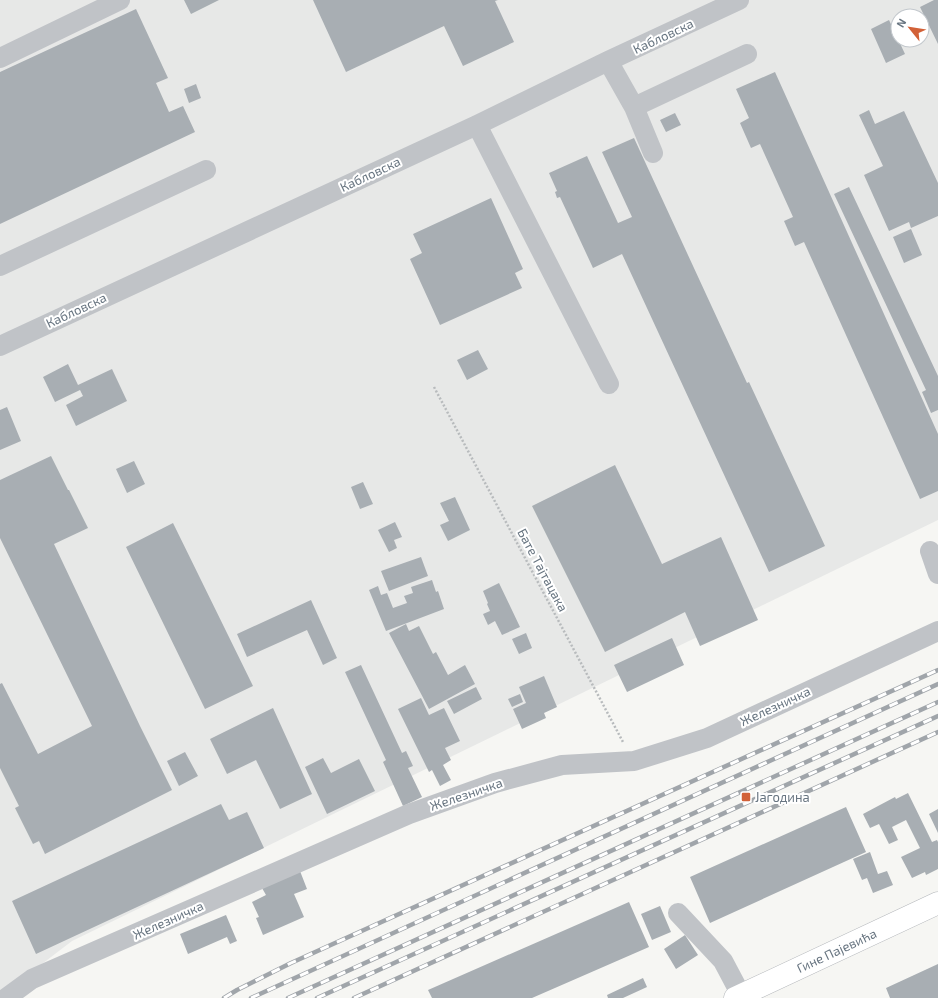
<svg xmlns="http://www.w3.org/2000/svg" width="938" height="998" viewBox="0 0 938 998" font-family="'Exo 2',sans-serif">
<rect width="100%" height="100%" fill="#f6f6f3"/>
<path fill="#e7e8e7" fill-rule="evenodd" d="M0,0H938V520L72,941L0,996ZM898,16H922V40H898Z"/>
<path fill="#a8aeb3" d="M184,0H219L191,14Z
M313,0H498L495,1L514,42L463,66L444,26L346,72Z
M934,0H938V44L920,7Z
M136,9L168,78L156,83L169,112L183,106L195,132L0,224V72Z
M889,20L905,54L886,63L871,29Z
M775,72L938,434V491L920,499L804,242L795,246L784,221L793,217L760,144L751,148L740,123L749,118L736,89Z
M196,84L201,98L189,103L184,89Z
M869,110L875,124L904,111L938,183V216L911,228L909,222L889,231L864,175L883,166L859,115Z
M675,113L681,125L666,132L660,120Z
M634,138L747,383L749,382L825,546L769,572L622,254L593,268L560,197L557,198L555,192L557,191L549,173L587,156L618,223L632,217L602,152Z
M849,187L938,376V410L931,413L922,392L926,390L834,194Z
M491,198L523,269L515,273L522,288L440,325L410,259L422,253L413,234Z
M911,229L922,255L904,263L893,237Z
M478,350L488,369L467,380L457,360Z
M68,364L78,385L112,369L127,401L76,426L66,405L83,396L80,390L55,402L43,377Z
M7,407L21,441L0,450V410Z
M51,456L68,490H69L88,528L54,544L140,726L172,790L45,854L39,841L33,844L15,808L19,806L0,768V684L2,683L38,754L92,726L0,538V480Z
M134,461L145,484L127,493L116,469Z
M615,465L662,564L721,537L758,620L700,646L685,612L605,652L532,506Z
M363,482L373,504L360,509L351,487Z
M455,497L470,530L448,541L440,525L449,521L440,503Z
M395,522L402,537L394,540L397,548L389,552L378,530Z
M173,523L253,686L205,709L126,547Z
M421,557L428,576L389,591L381,571Z
M432,580L436,592L438,591L444,609L386,631L369,590L378,586L381,595L387,593L393,608L407,603L404,596L413,593L411,587Z
M499,583L520,627L502,635L495,621L488,625L483,614L490,611L487,604L488,603L483,591Z
M311,600L337,658L323,665L307,630L247,657L237,634Z
M406,624L409,631L419,626L433,654L436,652L448,675L465,665L475,684L429,709L389,633Z
M526,633L532,648L519,654L512,639Z
M672,638L684,665L627,692L614,665Z
M361,665L402,753L406,751L413,766L408,768L422,797L403,806L383,762L386,760L345,672Z
M544,676L557,707L544,713L546,718L522,729L513,709L526,703L519,687Z
M476,687L482,699L454,714L447,701Z
M520,694L523,702L512,707L508,699Z
M421,698L429,715L444,708L460,741L445,748L451,760L443,765L451,780L440,786L432,770L429,772L398,709Z
M273,708L312,794L280,809L256,760L227,774L210,739Z
M185,752L198,776L179,786L167,761Z
M323,758L331,773L359,759L375,791L327,814L305,767Z
M908,793L932,842L937,840L938,842V869L926,875L925,872L912,878L901,857L920,848L906,820L892,827L898,840L889,844L879,824L870,828L863,814L895,797L896,799Z
M221,804L229,820L247,812L264,848L36,954L12,901Z
M846,807L866,852L710,923L690,877Z
M938,809V833L929,814Z
M870,852L878,874L887,871L893,885L873,893L867,878L862,880L853,859Z
M300,871L307,889L294,894L304,917L263,935L256,918L259,917L252,902L266,895L262,888Z
M629,902L649,947L532,998H432L428,990Z
M660,906L671,932L652,940L641,914Z
M226,915L237,941L230,944L227,937L188,954L180,934Z
M685,935L698,955L676,969L664,949Z
M938,964V998H890L886,988Z
M643,978L647,987L623,998H608L607,995Z"/>
<g fill="none" stroke-linecap="round" stroke-linejoin="round">
<g stroke="#b4b7bb" stroke-width="23">
<g id="major">
<path id="s1" d="M735,998L938,903"/>
</g>
</g>
<path stroke="#b8bbbd" stroke-width="2.5" stroke-dasharray="2 2" stroke-linecap="butt" d="M434,387L623,742"/>
<path stroke="#c0c3c7" stroke-width="20" d="M0,58L120,0
M608,61L634,107L653,153
M634,107L747,54
M477,125L609,384
M0,266L206,170
M0,346L477,125L608,61L739,0
M930,551L938,574
M678,913L723,961L741,995
M6,998L32,979L409,814L495,783L562,765L634,761L707,738L938,631"/>
<use href="#major" stroke="#fff" stroke-width="22"/>
<g stroke="#a0a5aa" stroke-width="4.5">
<path id="rail" d="M224,998L237,990L291,963L938,670
M251,998L938,684
M288,998L938,702
M317,998L938,716
M354,998L938,732"/>
</g>
<use href="#rail" stroke="#fff" stroke-width="3" stroke-dasharray="9" stroke-linecap="butt"/>
</g>
<rect fill="#d26138" stroke="#fff" stroke-width="1.5" x="741" y="792" width="10" height="10" rx="2"/>
<g text-anchor="middle" stroke-width="4" stroke-linejoin="round" paint-order="stroke">
<g font-size="13" fill="#687581" stroke="#fff">
<text transform="translate(663 36) rotate(-25)" y="5">Кабловска</text>
<text transform="translate(370 174) rotate(-25)" y="5">Кабловска</text>
<text transform="translate(76 310) rotate(-25)" y="5">Кабловска</text>
<text transform="translate(543 570) rotate(62)" y="5">Бате Тајтацака</text>
<text transform="translate(775 706) rotate(-25)" y="5">Железничка</text>
<text transform="translate(466 794) rotate(-19)" y="5">Железничка</text>
<text transform="translate(168 920) rotate(-24)" y="5">Железничка</text>
<text dy="5" stroke="none"><textPath href="#s1" startOffset="112">Гине Пајевића</textPath></text>
</g>
<g font-size="13" fill="#687581" stroke="#fff" text-anchor="start">
<text x="755" y="802">Јагодина</text>
</g>
</g>
<g transform="translate(910 28) rotate(300)"><circle r="19" fill="#ffffff" stroke="#c3c8cd"/>
<path d="M0-3L7 15L0 10L-7 15Z" fill="#d26138"/>
<text y="-6" font-size="11" font-weight="bold" text-anchor="middle" fill="#687581">N</text>
</g>
</svg>
